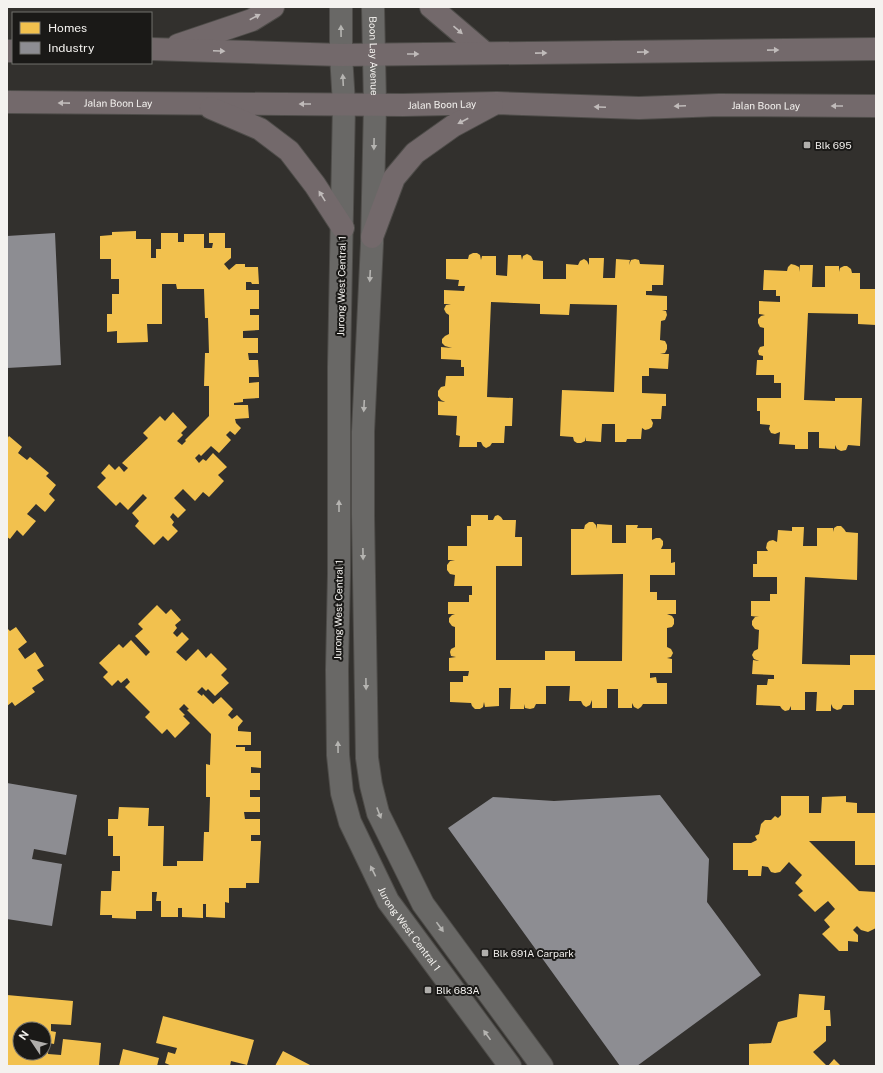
<svg xmlns="http://www.w3.org/2000/svg" width="883" height="1073" viewBox="0 0 883 1073" font-family="'Public Sans',sans-serif">
<rect width="100%" height="100%" fill="#32302d"/>
<path fill="#f2c14e" fill-rule="evenodd" d="M136,231V239H151V258H156V249H161V233H178V242H184V234H204V248H212L213,243H209V233H225V248H231V258L224,264L229,270L236,264H245V267H258L259,284H252L251,282H246V290H259V309H250V315H259V330L243,331V338H258V353H248L249,360H258L259,377H249V383L259,382V398L243,399V402L234,403V405H248L249,418L235,419L236,423L241,428L235,435L230,431L226,435L231,440L219,453L211,446L201,456L199,454L195,458L199,463L203,459L206,461L213,453L227,467L218,475L224,481L209,497L203,492L195,501L183,489L174,498L186,510L178,518L173,513L170,517L174,522L172,525L178,531L168,541L163,536L154,545L135,526L139,521L132,513L147,498L143,494L128,510L120,502L116,506L97,487L106,478L101,473L109,464L115,470L119,466L124,472L128,468L122,463L148,438L143,433L160,416L165,421L173,412L187,427L181,433L183,435L177,441L182,445L186,441L185,440L209,416V386H204L205,353H209L208,318H205L204,289H177L176,284H162V324H147L148,342L117,343V331L107,332V314H112V294H119V279H111V259H100V236L112,235V232Z
M473,253H477L480,255L481,260L482,256H496V275L507,276L508,255H521L522,260L523,256L527,254L531,256L533,260L543,261V279H566V264L578,265L580,261L584,259L587,261L589,265V258H604L603,278H615L616,259L630,260L629,265L631,260L635,259L639,260L640,264L664,265L663,285H652V291H646V295L667,296V310H662L666,311L667,315L665,320L661,321L660,340L665,341L667,345V349L665,353L660,354H669L668,369L649,368V376H642V393L666,394V406H662L661,419H651L653,423L652,427L649,429L645,430L642,428L641,439H627L626,442H615V424H602L601,442L586,441V437L585,441L581,443H577L574,441L573,437L560,436L562,390L614,392L617,305L570,304L569,315L540,314V304L491,302L487,397L513,398L512,426H505L504,443H492L490,446L486,448L483,446L481,442H477V447H459L460,436L456,435L457,416L438,415V401L445,402L441,400L438,396V391L441,387L445,386L446,376H464V367H461V360L441,359V347L452,348L445,346L442,343V339L445,336L449,334V315L446,313L444,309L446,305L451,304H444V290L464,291L465,286H458L459,280L446,279V259H468L469,255Z
M791,264L795,265L799,267V272L800,265H813L812,287H825V266H839V272L840,268L844,266H847L851,269L852,273H860V289H875V292H876V325L858,324V314L808,313L804,400L835,401V398H862L860,446L848,445L846,450L841,451L837,449L835,445V449L819,448V432H808V449H795V445L779,444L780,432L775,434L771,433L769,429L770,425L760,424V411H757V398H781V383H774V375H756L757,360H763V356L759,355L758,351L760,347L764,346V328L760,327L758,323V319L761,316L765,315L759,314V301L780,302V296H776V290H763L764,270L787,271L788,267Z
M9,436L22,447L18,453L27,460L30,457L49,473L46,476L56,485L49,494L55,500L45,512L36,504L27,514L36,521L23,536L17,530L10,539L7,537V439Z
M471,515H488V520H493L495,516L498,515L501,517L503,520H516L515,537H522V566H496V660H545V651H575V661H622L623,574L571,575V529H584L585,525L589,522H593L596,525L597,529V524L612,525V543H626V525H638L637,528H652V540L656,538H660L663,541V545L661,549H671V563L675,562V575H650V592H657V600H676V614H667L672,616L674,619V624L672,627L667,628V647L671,649L673,653L671,657L667,658L672,659V673H650V678L656,677L657,683H667V704H643L641,707L638,709L634,707L632,703V708H618V689H607V708H592V700L590,705L586,707L583,705L581,701H569L570,686H546V704H536L534,708L530,709L525,708L524,704V709H510L511,688H499V706L485,707L484,702L483,707L480,709H475L472,706L471,703L450,702V682H463V676H468L469,671H449V658L456,657L451,656L450,652L451,649L455,647V627L452,626L449,622V618L452,615L455,614H448V602H469V595H472V586H454L455,575L450,574L447,570V565L450,561L455,560H448V546H467V526H471Z
M837,526H841L844,529L846,532L858,533L857,580L805,577L802,664L850,665V655H876V690H854V705H843L841,709L837,710L833,708L831,704V711H816L817,692H805V710H791V706L789,710L785,711L782,709L780,706L756,705L757,685H767L768,679H774V675L752,674L753,660L759,661L754,659L752,655L754,651L758,649L759,630L755,629L752,625V621L755,617H759L751,616V601H770V594H777V577H753V564H757V551H768L766,548L767,543L769,541L773,540L777,542L778,530L792,531V527H804L803,546H817V528H833V532L834,528Z
M157,605L166,614L171,609L181,620L175,625L177,628L173,633L177,637L182,632L189,639L176,652L186,661L198,649L206,658L211,653L227,669L221,675L229,683L215,696L208,689L206,691L202,687L197,692L202,696L203,694L213,704L221,697L233,709L228,715L232,719L237,715L243,721L238,727V731L251,732V745H236V747H245V751H261V768L251,767V773H260V790H250V797H260V812H244L245,819H260V835H251V841H261L259,883H246V888H229V903L225,902V918L206,917V904H203V918L182,917V908H178V917H161V901H156L157,892H152V911H136V919L112,918V915H100L101,891H111L112,871H120V856H113V836H108V819H118L119,807L149,808L148,826H164L163,866H177V861H203L204,832H209L210,797H206V764L210,765L211,734L187,710L189,709L184,704L179,709L185,715L183,716L190,723L175,738L167,729L162,734L145,717L150,712L125,687L130,682L127,678L121,683L118,680L112,686L103,677L108,672L99,663L119,644L123,648L131,640L146,656L150,652L135,636L143,629L138,624Z
M16,627L27,642L18,649L25,659L35,652L44,666L37,670L44,680L32,688L35,692L15,706L12,702L7,706V628L10,631Z
M781,796H809V813H821L822,797L846,796V802L857,803V813H876V865H855V841H809L859,891L876,892V928L868,932L861,930L857,926L853,930L858,935V942L848,941V951H839L822,934L830,927L824,920L835,909L828,901L815,912L798,895L803,891L795,883L802,875L789,862L780,872L775,873L771,872L768,867L762,866L761,876H748V870H733V843H751L757,840L755,836L759,834L761,824L765,820H771L775,816L778,818L781,815Z
M799,994L825,996L824,1010H830L831,1026H826V1041L813,1052L827,1066H749V1044L771,1043L778,1022L797,1017Z
M7,995L73,1001L71,1025L51,1024V1031L56,1032L54,1044L49,1043L48,1054L61,1055L63,1039L101,1043L99,1066H7ZM20,1029H44V1053H20Z
M163,1016L254,1040L247,1065L231,1061L230,1066H172L165,1063L168,1052L175,1054L177,1048L156,1043Z
M123,1049L159,1058L157,1066H119Z
M283,1051L312,1066H275Z
M834,1059L841,1066H828Z"/>
<path fill="#8d8d92" d="M55,233L61,365L7,368V236Z
M7,783L77,795L66,855L34,849L32,859L62,864L52,926L7,919Z
M660,795L709,859L707,902L761,975L637,1066H620L448,828L493,797L554,801Z"/>
<g fill="none" stroke-linecap="round" stroke-linejoin="round">
<g stroke="#4e4c49" stroke-width="24">
<g id="minor">
<path id="s1" d="M341,7V55L344,104L339,367V573L337,670L338,755L342,793L350,822L388,901L510,1066"/>
<path id="s2" d="M373,7L375,105L372,243L363,432V515L367,758L371,785L378,813L423,904L542,1066"/>
</g>
</g>
<g stroke="#4e4c49" stroke-width="24">
<g id="major">
<path d="M431,7L485,53"/>
<path d="M178,45L252,20L273,7"/>
<path d="M151,49L341,55L876,49"/>
<path d="M7,51H13"/>
<path id="s3" d="M7,102L403,105L497,103L639,108L719,105L876,106"/>
<path d="M211,108L260,129L289,151L315,185L343,228"/>
<path d="M372,237L394,178L415,153L453,126L492,105"/>
</g>
</g>
<use href="#minor" stroke="#696866" stroke-width="22"/>
<use href="#major" stroke="#73696b" stroke-width="22"/>
</g>
<defs><path id="oneway-solid" d="M-6-.8H1V-3.2L6.5 0L1 3.2V.8H-6Z"/></defs>
<g fill="#c0bbba">
<use href="#oneway-solid" transform="translate(255 17) rotate(-28)"/>
<use href="#oneway-solid" transform="translate(458 30) rotate(41)"/>
<use href="#oneway-solid" transform="translate(773 50) rotate(-1)"/>
<use href="#oneway-solid" transform="translate(219 51) rotate(2)"/>
<use href="#oneway-solid" transform="translate(643 52) rotate(-1)"/>
<use href="#oneway-solid" transform="translate(541 53) rotate(-1)"/>
<use href="#oneway-solid" transform="translate(413 54)"/>
<use href="#oneway-solid" transform="translate(64 103) rotate(-179)"/>
<use href="#oneway-solid" transform="translate(305 104) rotate(-180)"/>
<use href="#oneway-solid" transform="translate(680 106) rotate(178)"/>
<use href="#oneway-solid" transform="translate(837 106) rotate(-180)"/>
<use href="#oneway-solid" transform="translate(600 107) rotate(-178)"/>
<use href="#oneway-solid" transform="translate(463 121) rotate(152)"/>
<use href="#oneway-solid" transform="translate(322 196) rotate(-122)"/>
</g>
<g fill="#b5b4b1">
<use href="#oneway-solid" transform="translate(341 31) rotate(-91)"/>
<use href="#oneway-solid" transform="translate(343 80) rotate(-93)"/>
<use href="#oneway-solid" transform="translate(374 144) rotate(91)"/>
<use href="#oneway-solid" transform="translate(370 276) rotate(93)"/>
<use href="#oneway-solid" transform="translate(364 406) rotate(93)"/>
<use href="#oneway-solid" transform="translate(339 506) rotate(-90)"/>
<use href="#oneway-solid" transform="translate(363 554) rotate(89)"/>
<use href="#oneway-solid" transform="translate(366 684) rotate(89)"/>
<use href="#oneway-solid" transform="translate(338 747) rotate(-91)"/>
<use href="#oneway-solid" transform="translate(379 813) rotate(69)"/>
<use href="#oneway-solid" transform="translate(373 871) rotate(-116)"/>
<use href="#oneway-solid" transform="translate(440 927) rotate(54)"/>
<use href="#oneway-solid" transform="translate(487 1035) rotate(-126)"/>
</g>
<g fill="#b0aeab" stroke="#1a1917" stroke-width="1.5">
<rect x="803" y="141" width="8" height="8" rx="2"/>
<rect x="481" y="949" width="8" height="8" rx="2"/>
<rect x="424" y="986" width="8" height="8" rx="2"/>
</g>
<g text-anchor="middle" stroke-width="4" stroke-linejoin="round" paint-order="stroke">
<g font-size="10" fill="#f4f2ef" stroke="#1a1917">
<text dy="4" stroke="none"><textPath href="#s2" startOffset="49">Boon Lay Avenue</textPath></text>
<text dy="4" stroke="none"><textPath href="#s3" startOffset="111">Jalan Boon Lay</textPath></text>
<text dy="4" stroke="none"><textPath href="#s3" startOffset="435">Jalan Boon Lay</textPath></text>
<text dy="4" stroke="none"><textPath href="#s3" startOffset="759">Jalan Boon Lay</textPath></text>
<text transform="translate(341 286) rotate(-89)" y="4">Jurong West Central 1</text>
<text transform="translate(338 610) rotate(-89)" y="4">Jurong West Central 1</text>
<text dy="4" stroke="none"><textPath href="#s1" startOffset="939">Jurong West Central 1</textPath></text>
</g>
<g font-size="10" fill="#f4f2ef" stroke="#1a1917" text-anchor="start">
<text x="815" y="149">Blk 695</text>
<text x="493" y="957">Blk 691A Carpark</text>
<text x="436" y="994">Blk 683A</text>
</g>
</g>
<rect width="883" height="1073" fill="none" stroke="#f4f2ef" stroke-width="16"/>
<rect x="12" y="12" width="140" height="52" fill="#1a1917" stroke="#71706d"/>
<rect x="20" y="22" width="20" height="12" fill="#f2c14e" stroke="#71706d"/>
<text x="48" y="32" font-size="12" fill="#f4f2ef">Homes</text>
<rect x="20" y="42" width="20" height="12" fill="#8d8d92" stroke="#71706d"/>
<text x="48" y="52" font-size="12" fill="#f4f2ef">Industry</text>
<g transform="translate(32 1041) rotate(305)"><circle r="19" fill="#1a1917" stroke="#71706d"/>
<path d="M0-3L7 15L0 10L-7 15Z" fill="#b0aeab"/>
<text y="-6" font-size="11" font-weight="bold" text-anchor="middle" fill="#f4f2ef">N</text>
</g>
</svg>
